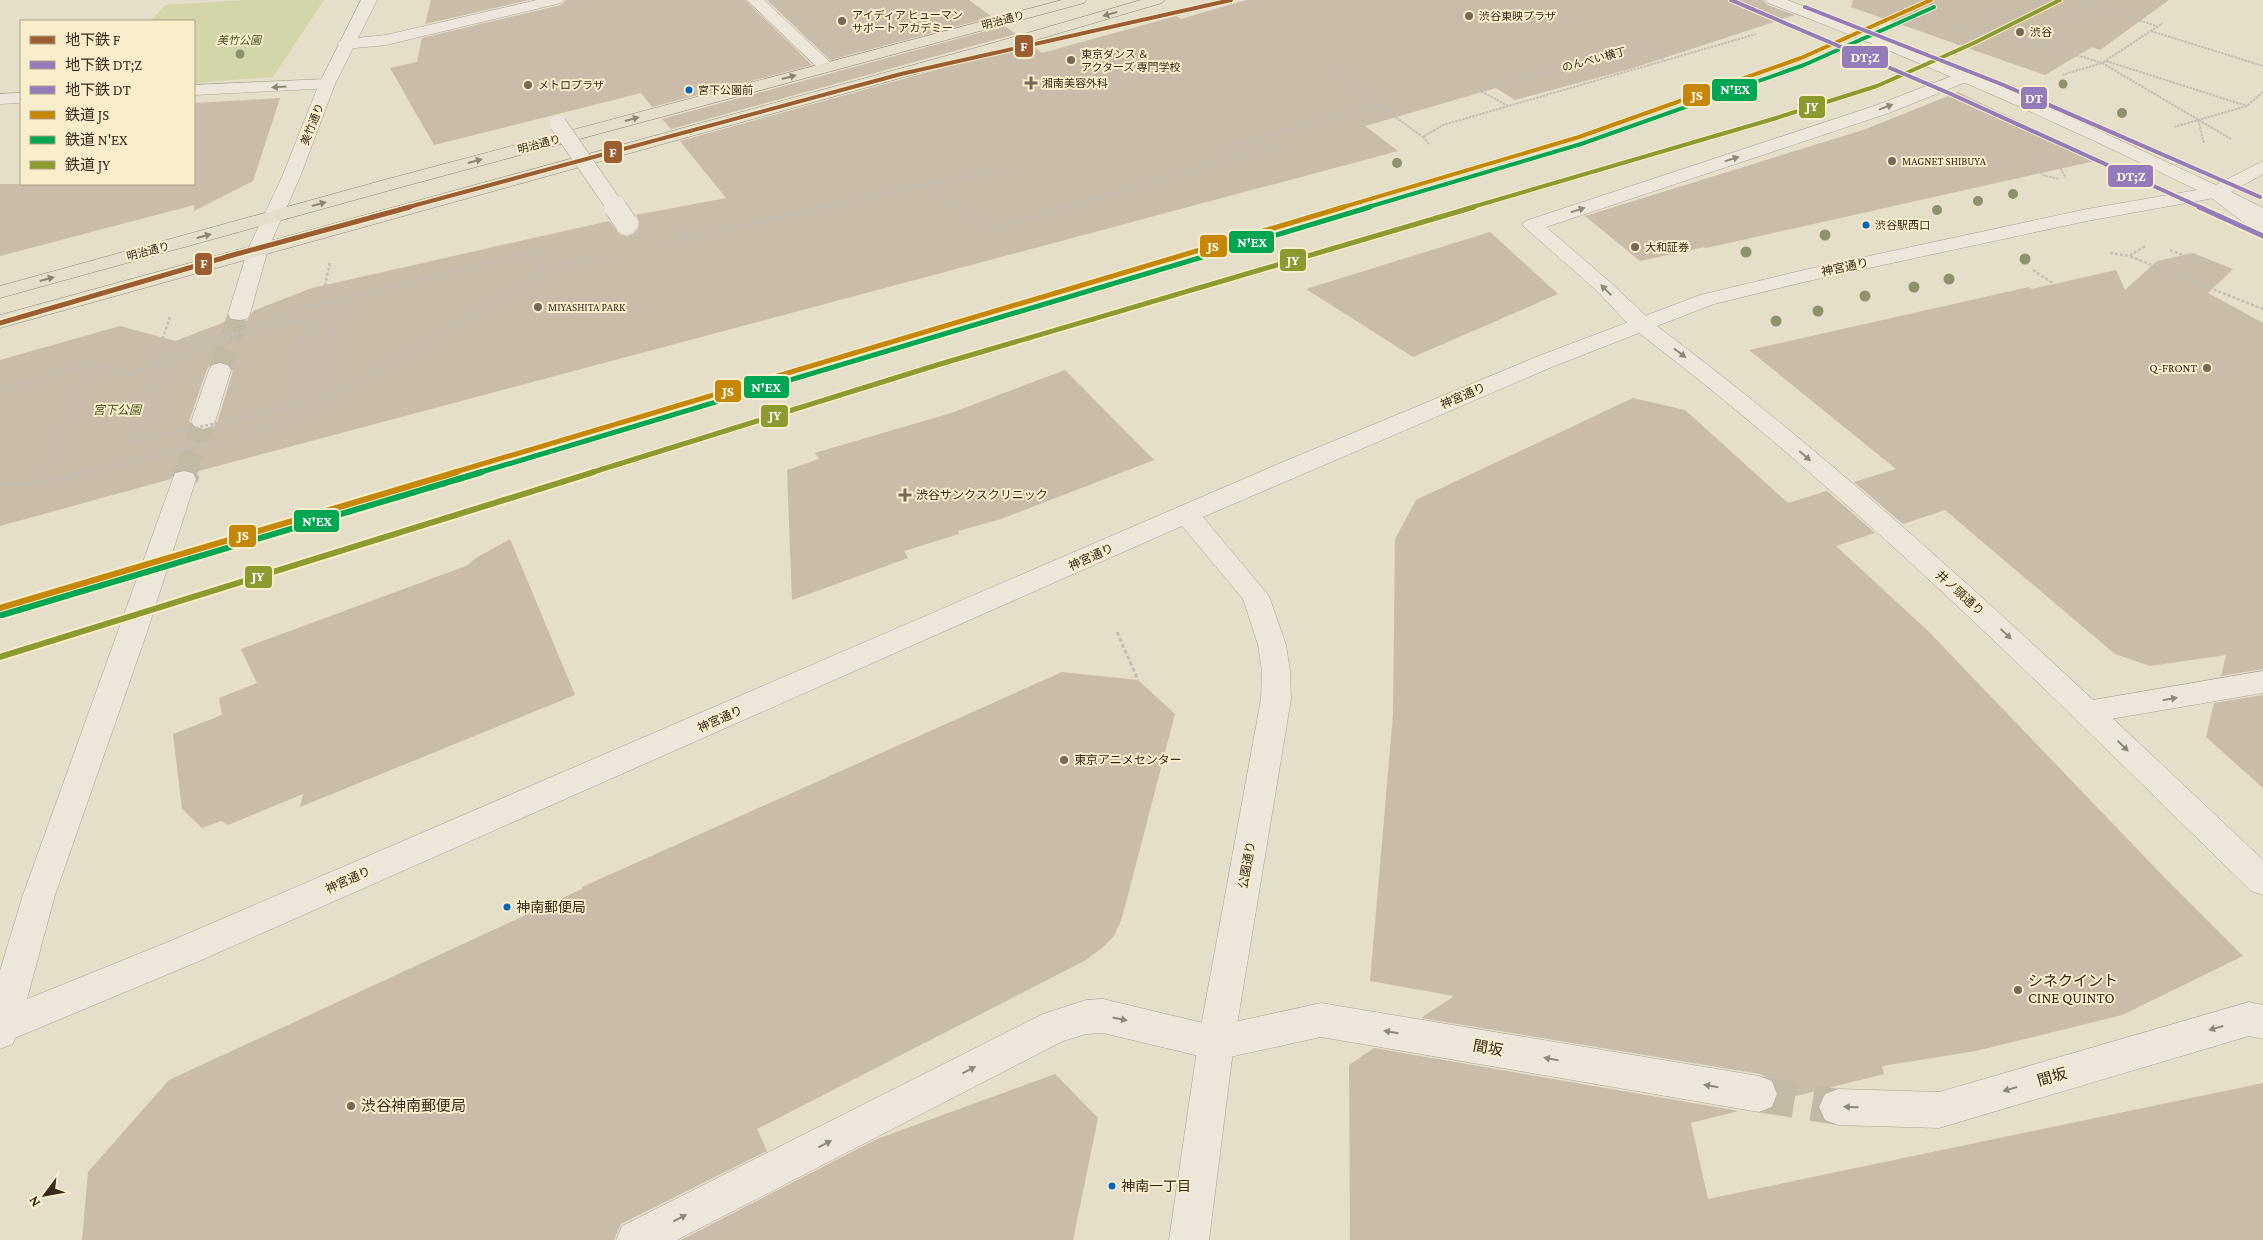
<svg xmlns="http://www.w3.org/2000/svg" width="2263" height="1240" viewBox="0 0 2263 1240" font-family="'Crimson Pro','Noto Sans JP',serif">
<rect width="100%" height="100%" fill="#e5dec8"/>
<path fill="#d3d6a9" d="M246,0H324L273,77L194,83V21H151L165,5Z"/>
<path fill="#c9bca9" fill-rule="evenodd" d="M431,0H529L425,24Z
M566,0H745L812,65L652,107L641,93L434,145L390,68L417,62L422,38L561,5Z
M767,0H969L992,17L830,60Z
M1246,0H1763L1767,5L1795,15L1630,69L1515,100L1496,88L1365,126L1398,151L195,472L184,469L175,471L171,479L0,526V360L120,326L175,341L230,320L247,321L253,311L312,288L609,221L620,234L627,236L634,233L638,228L639,222L636,215L726,198L680,141L1029,44L1042,53L1176,16L1181,19ZM220,361L228,363L233,371L217,423L211,429L203,431L195,429L189,421L207,369L212,363Z
M1853,0H2169L2100,50L2092,47L2045,75L1851,7Z
M1005,26L1016,34L671,129L662,119Z
M1958,92L2099,160L1706,248L1704,247L1640,261L1585,216L1866,129Z
M280,98L253,181L194,211V205L0,256V184H194V103Z
M1490,232L1558,294L1413,357L1306,289Z
M2193,253L2233,269L2208,293L2263,323V669L2221,676L2226,655L2150,666L2115,654L1945,510L1903,524L1854,482L1896,469L1749,350L2029,287L2032,289L2116,270L2125,290L2157,261Z
M1065,370L1154,460L1001,519L958,531L959,534L904,551L908,558L792,600L787,470L819,459L815,453L951,413Z
M1633,398L1685,410L1788,503L1827,491L1875,533L1836,546L1928,631L2163,876L2243,956L2122,1015L1976,1051L1882,1066L1884,1074L1776,1101L1779,1093L1774,1080L1760,1074L1421,1018L1454,996L1370,981L1393,715L1395,539L1416,500Z
M510,539L575,695L300,807L303,794L228,825L221,821L202,828L182,809L173,734L222,715L219,698L257,683L241,649L466,566L476,558Z
M1062,672L1138,680L1175,714L1122,918L1114,936L1102,948L1086,960L757,1129L767,1151L621,1224L614,1240H82L88,1172L169,1080L582,889V887Z
M2263,695V788L2206,737L2214,703Z
M1374,1048L1739,1111L1691,1123L1708,1199L2263,1083V1240H1350L1349,1065Z
M1055,1074L1098,1118L1073,1240H681L877,1139Z"/>
<g fill="none" stroke-linecap="round" stroke-linejoin="round">
<path stroke="#c2baa5" stroke-width="36" stroke-dasharray="36 18" stroke-linecap="butt" d="M1759,1094L1838,1107"/>
<path stroke="#c2baa5" stroke-width="22" stroke-dasharray="22 11" stroke-linecap="butt" d="M220,370L239,314
M186,473L203,422"/>
<path stroke="#c2baa5" stroke-width="28" stroke-dasharray="28 14" stroke-linecap="butt" d="M184,479L186,472"/>
<g stroke="#a9a292" stroke-width="1">
<path id="minor" d="M537,0H564L561,3L386,45L346,49L340,47L338,44L340,41L346,39L386,35Z
M747,0H764L832,64L834,67L832,70H820Z
M1965,71L1971,72L1973,76L1971,80L1889,113L1546,227L1610,282L1649,319L1652,324L1649,329L1641,330L1633,329L1596,290L1522,225L1525,221L1877,105Z
M327,79L333,80L335,84L333,88L194,95V85Z
M21,93V103L0,104V94Z
M2216,186L2223,188L2263,219V234L2256,232L2209,196L2207,192L2209,188Z
M2263,671V693L2087,723L2077,720L2072,712L2077,704L2087,701Z
M1103,999L1216,1026L1321,1003L1759,1076L1772,1081L1777,1094L1772,1107L1759,1112L1321,1037L1216,1060L1103,1033L1086,1034L1063,1041L677,1240H616L622,1226L1043,1014L1086,1000Z
M2249,1002L2263,1005V1039L2249,1036L1939,1128L1838,1125L1825,1120L1819,1107L1825,1094L1838,1089L1939,1092Z"/>
</g>
<g stroke="#a9a292" stroke-width="1">
<path id="tertiary" d="M361,0H377L335,84L300,177L268,249L250,314L247,319L239,320L231,319L228,314L248,249L282,177L319,84Z
M1765,0H1787L1903,44L2027,97L2216,185L2263,161V174L2231,192L2263,208V221L2214,198L2087,221L1804,282L1714,304L1657,326C1873,488 2067,675 2263,860V895L2251,891C2054,698 1859,501 1639,333L1552,367L1203,517L1269,596L1286,645L1290,671L1291,699L1234,1043L1209,1240H1169L1198,1043L1261,699L1262,671L1258,645L1243,599L1182,526L197,962L15,1038L13,1044L0,1049V971L23,895L175,473L184,471L193,473L196,479L146,635L55,895L27,999L173,940L1283,462L1536,357L1700,295L1804,270L2087,209L2197,190C2056,121 1914,58 1768,3Z
M220,363L228,365L231,370L215,422L211,427L203,429L195,427L191,422L209,370L212,365Z"/>
</g>
<g stroke="#8e8779" stroke-width="1">
<path id="primary" d="M1062,0H1087L1084,3L398,188L0,298V286L384,180Z
M1141,0H1165L1162,3L998,51L0,328V315L986,45Z"/>
</g>
<path stroke="#c4bfb1" stroke-width="2" stroke-dasharray="2.5 1" stroke-linecap="butt" d="M2086,4L2157,26
M2003,10L1994,16L2044,31
M1954,27L1981,35L1992,29L2102,63L2163,23
M2151,31L2263,66
M2028,41L2086,4L2075,0
M2106,61L2247,106
M1325,66L1423,137
M2062,75L2102,63L2231,139
M1508,106L1479,90L1638,47L1666,61
M2198,120L2204,143
M2174,127L2247,106L2263,92
M1429,144L1423,137L1443,125L1756,34
M2035,152L2042,175L2059,179
M1240,156L1283,144
M2057,162L2066,178
M921,185L1006,169
M818,208L921,185L959,208
M1062,208L1240,156L1229,146L1379,104"/>
<path stroke="#c4bfb1" stroke-width="2.5" stroke-dasharray="3 2" stroke-linecap="butt" d="M957,207L992,229L1066,207
M684,228L687,238
M664,243L823,207
M2145,246L2129,256L2263,309
M2170,250L2201,262
M2110,253L2129,256
M2033,270L2054,284
M284,315L296,310L537,251L542,274
M0,390L89,364
M324,399L338,300
M287,408L307,320
M247,433L281,424L558,265L597,257
M139,440L172,345
M127,443L170,317
M43,473L90,363"/>
<path stroke="#c4bfb1" stroke-width="3" stroke-dasharray="4 2.5" stroke-linecap="butt" d="M0,483L38,484L43,472
M1117,632L1138,680"/>
<use href="#minor" fill="#ece7da" fill-rule="evenodd"/>
<use href="#tertiary" fill="#ece7da" fill-rule="evenodd"/>
<use href="#primary" fill="#e4decb" fill-rule="evenodd"/>
<g stroke="#a9a292" stroke-width="18" stroke-linecap="butt">
<path id="pedestrian-bridge-far1" d="M558,124L616,208"/>
</g>
<g stroke="#a9a292" stroke-width="23" stroke-linecap="butt">
<path id="pedestrian-bridge" d="M615,207L626,223"/>
</g>
<path stroke="#c4bfb1" stroke-width="2.5" stroke-dasharray="3 2" stroke-linecap="butt" d="M251,330L307,320
M172,345L235,333
M90,363L130,375L284,315
M127,443L302,404L330,261
M83,473L218,440"/>
<path stroke="#c4bfb1" stroke-width="3" stroke-dasharray="4 2.5" stroke-linecap="butt" d="M38,484L88,472"/>
<use href="#pedestrian-bridge-far1" stroke="#ece7da" stroke-width="17"/>
<use href="#pedestrian-bridge" stroke="#ece7da" stroke-width="22"/>
<g stroke="#f8eecc" stroke-width="6">
<path id="rail-1-far2" d="M1340,208L1579,137L1801,58L1931,0"/>
</g>
<g stroke="#f8eecc" stroke-width="8">
<path id="rail-1-far1" d="M452,473L1344,207"/>
</g>
<g stroke="#f8eecc" stroke-width="10">
<path id="rail-1" d="M0,608L457,472"/>
</g>
<g stroke="#f8eecc" stroke-width="6">
<path id="rail-2-far2" d="M1365,208L1581,144L1804,65L1934,7"/>
</g>
<g stroke="#f8eecc" stroke-width="8">
<path id="rail-2-far1" d="M478,473L1370,207"/>
</g>
<g stroke="#f8eecc" stroke-width="10">
<path id="rail-2" d="M2,615L482,472"/>
</g>
<g stroke="#f8eecc" stroke-width="6">
<path id="rail-3-far2" d="M1469,208L1773,119L1877,86L1974,43L2060,0"/>
</g>
<g stroke="#f8eecc" stroke-width="8">
<path id="rail-3-far1" d="M590,473L937,365L1474,207"/>
</g>
<g stroke="#f8eecc" stroke-width="10">
<path id="rail-3" d="M0,657L594,472"/>
</g>
<use href="#rail-1-far2" stroke="#c78706" stroke-width="4"/>
<use href="#rail-1-far1" stroke="#c78706" stroke-width="5"/>
<use href="#rail-1" stroke="#c78706" stroke-width="6"/>
<use href="#rail-2-far2" stroke="#00a651" stroke-width="4"/>
<use href="#rail-2-far1" stroke="#00a651" stroke-width="5"/>
<use href="#rail-2" stroke="#00a651" stroke-width="6"/>
<use href="#rail-3-far2" stroke="#8c9b30" stroke-width="4"/>
<use href="#rail-3-far1" stroke="#8c9b30" stroke-width="5"/>
<use href="#rail-3" stroke="#8c9b30" stroke-width="6"/>
<g stroke="#f8eecc" stroke-width="6">
<path id="metro-1-far1" d="M405,208L901,74L1231,0"/>
</g>
<g stroke="#f8eecc" stroke-width="8">
<path id="metro-1" d="M0,323L233,255L410,207"/>
</g>
<g stroke="#f8eecc" stroke-width="6">
<path id="metro-2-far1" d="M1731,0L1951,94L2202,208"/>
</g>
<g stroke="#f8eecc" stroke-width="8">
<path id="metro-2" d="M2199,207L2263,236"/>
</g>
<g stroke="#f8eecc" stroke-width="6">
<path id="metro-3" d="M1805,7L2001,84L2260,197"/>
</g>
<use href="#metro-1-far1" stroke="#9c5e31" stroke-width="4"/>
<use href="#metro-1" stroke="#9c5e31" stroke-width="5"/>
<use href="#metro-2-far1" stroke="#937cb9" stroke-width="4"/>
<use href="#metro-2" stroke="#937cb9" stroke-width="5"/>
<use href="#metro-3" stroke="#937cb9" stroke-width="4"/>
</g>
<g fill="#8c936b">
<circle cx="240" cy="54" r="4.5"/>
<circle cx="2063" cy="84" r="4.5"/>
<circle cx="2122" cy="113" r="5"/>
<circle cx="1397" cy="163" r="5"/>
<circle cx="2013" cy="194" r="5"/>
<circle cx="1978" cy="201" r="5"/>
<circle cx="1937" cy="210" r="5"/>
<circle cx="1881" cy="224" r="5.5"/>
<circle cx="1825" cy="235" r="5.5"/>
<circle cx="1746" cy="252" r="5.5"/>
<circle cx="2025" cy="259" r="5.5"/>
<circle cx="1949" cy="279" r="5.5"/>
<circle cx="1914" cy="287" r="5.5"/>
<circle cx="1865" cy="296" r="5.5"/>
<circle cx="1818" cy="311" r="5.5"/>
<circle cx="1776" cy="321" r="5.5"/>
</g>
<defs><path id="oneway-solid" d="M-6-.8H1V-3.2L6.5 0L1 3.2V.8H-6Z" transform="scale(1.25)"/></defs>
<g fill="#8e8472">
<use href="#oneway-solid" transform="translate(1110 14) rotate(164)"/>
<use href="#oneway-solid" transform="translate(789 77) rotate(-15)"/>
<use href="#oneway-solid" transform="translate(632 119) rotate(-15)"/>
<use href="#oneway-solid" transform="translate(475 161) rotate(-15)"/>
<use href="#oneway-solid" transform="translate(319 204) rotate(-15)"/>
<use href="#oneway-solid" transform="translate(204 236) rotate(-15)"/>
<use href="#oneway-solid" transform="translate(47 279) rotate(-15)"/>
</g>
<g fill="#92887a">
<use href="#oneway-solid" transform="translate(279 87) rotate(177)"/>
<use href="#oneway-solid" transform="translate(1886 107) rotate(-21)"/>
<use href="#oneway-solid" transform="translate(1732 159) rotate(-18)"/>
<use href="#oneway-solid" transform="translate(1578 210) rotate(-18)"/>
<use href="#oneway-solid" transform="translate(1606 290) rotate(-136)"/>
<use href="#oneway-solid" transform="translate(1680 353) rotate(37)"/>
<use href="#oneway-solid" transform="translate(1805 456) rotate(41)"/>
<use href="#oneway-solid" transform="translate(2006 634) rotate(43)"/>
<use href="#oneway-solid" transform="translate(2170 699) rotate(-10)"/>
<use href="#oneway-solid" transform="translate(2123 746) rotate(44)"/>
<use href="#oneway-solid" transform="translate(1120 1019) rotate(11)"/>
<use href="#oneway-solid" transform="translate(2216 1028) rotate(164)"/>
<use href="#oneway-solid" transform="translate(1391 1032) rotate(-170)"/>
<use href="#oneway-solid" transform="translate(1551 1059) rotate(-170)"/>
<use href="#oneway-solid" transform="translate(969 1070) rotate(-27)"/>
<use href="#oneway-solid" transform="translate(1711 1086) rotate(-170)"/>
<use href="#oneway-solid" transform="translate(2010 1089) rotate(164)"/>
<use href="#oneway-solid" transform="translate(1851 1107) rotate(-178)"/>
<use href="#oneway-solid" transform="translate(825 1144) rotate(-27)"/>
<use href="#oneway-solid" transform="translate(680 1218) rotate(-27)"/>
</g>
<g fill="#746957" stroke="#f8eecc" stroke-width="2">
<circle cx="1469" cy="16" r="5"/>
<circle cx="842" cy="21" r="5"/>
<circle cx="2020" cy="32" r="5"/>
<circle cx="1071" cy="60" r="5"/>
<path d="M1028.5 75.5h5v5h5v5h-5v5h-5v-5h-5v-5h5z"/>
<circle cx="528" cy="85" r="5"/>
<circle cx="1892" cy="161" r="5"/>
<circle cx="1635" cy="247" r="5"/>
<circle cx="538" cy="307" r="5"/>
<circle cx="2207" cy="368" r="5"/>
<path d="M902.5 487.5h5v5h5v5h-5v5h-5v-5h-5v-5h5z"/>
<circle cx="1064" cy="760" r="5"/>
<circle cx="2018" cy="990" r="5"/>
<circle cx="351" cy="1106" r="5"/>
</g>
<g fill="#0065bd" stroke="#f8eecc" stroke-width="2">
<circle cx="689" cy="90" r="4.5"/>
<circle cx="1866" cy="225" r="4.5"/>
<circle cx="507" cy="907" r="4.5"/>
<circle cx="1112" cy="1186" r="4.5"/>
</g>
<g text-anchor="middle" stroke-width="4" stroke-linejoin="round" paint-order="stroke">
<g font-size="11" fill="#372a1a" stroke="#f8eecc" text-anchor="start">
<text x="852" y="19">アイディア ヒューマン<tspan x="852" dy="13">サポート アカデミー</tspan></text>
<text x="1479" y="20">渋谷東映プラザ</text>
<text x="2030" y="36">渋谷</text>
<text x="1081" y="58">東京ダンス ＆<tspan x="1081" dy="13">アクターズ 専門学校</tspan></text>
<text x="1042" y="87">湘南美容外科</text>
<text x="538" y="89">メトロプラザ</text>
<text x="1902" y="165">MAGNET SHIBUYA</text>
<text x="1645" y="251">大和証券</text>
<text x="548" y="311">MIYASHITA PARK</text>
</g>
<g font-size="11" fill="#372a1a" stroke="#f8eecc">
<text transform="translate(1003 20) rotate(-15)" y="4">明治通り</text>
<text transform="translate(1594 59) rotate(-15)" y="4">のんべい横丁</text>
<text transform="translate(312 124) rotate(-68)" y="4">美竹通り</text>
<text transform="translate(539 144) rotate(-15)" y="4">明治通り</text>
<text transform="translate(148 251) rotate(-15)" y="4">明治通り</text>
</g>
<g font-size="11" font-style="italic" fill="#44551f" stroke="#f8eecc">
<text x="239" y="44">美竹公園</text>
</g>
<g font-size="11" fill="#372a1a" stroke="#f8eecc" text-anchor="start">
<text x="698" y="94">宮下公園前</text>
<text x="1875" y="229">渋谷駅西口</text>
</g>
<g font-size="12" fill="#372a1a" stroke="#f8eecc">
<text transform="translate(1845 267) rotate(-12)" y="4">神宮通り</text>
<text transform="translate(1463 396) rotate(-23)" y="4">神宮通り</text>
<text transform="translate(1091 557) rotate(-24)" y="4">神宮通り</text>
<text transform="translate(1960 593) rotate(42)" y="4">井ノ頭通り</text>
<text transform="translate(720 719) rotate(-24)" y="4">神宮通り</text>
<text transform="translate(1247 865) rotate(-80)" y="4">公園通り</text>
<text transform="translate(348 880) rotate(-24)" y="4">神宮通り</text>
</g>
<g font-size="12" fill="#372a1a" stroke="#f8eecc" text-anchor="start">
<text x="2197" y="372" text-anchor="end">Q-FRONT</text>
<text x="916" y="499">渋谷サンクスクリニック</text>
<text x="1074" y="764">東京アニメセンター</text>
</g>
<g font-size="12" font-style="italic" fill="#44551f" stroke="#f8eecc">
<text x="117" y="414">宮下公園</text>
</g>
<g font-size="14" fill="#372a1a" stroke="#f8eecc" text-anchor="start">
<text x="516" y="912">神南郵便局</text>
<text x="1121" y="1191">神南一丁目</text>
</g>
<g font-size="15" fill="#372a1a" stroke="#f8eecc" text-anchor="start">
<text x="2028" y="986">シネクイント<tspan x="2028" dy="17">CINE QUINTO</tspan></text>
<text x="361" y="1111">渋谷神南郵便局</text>
</g>
<g font-size="15" fill="#372a1a" stroke="#f8eecc">
<text transform="translate(1488 1048) rotate(10)" y="5">間坂</text>
<text transform="translate(2052 1077) rotate(-16)" y="5">間坂</text>
</g>
</g>
<g stroke="#f8eecc" stroke-width="2">
<rect x="1014" y="34" width="20" height="24" rx="5" fill="#9c5e31"/>
<rect x="1841" y="45" width="48" height="24" rx="5" fill="#937cb9"/>
<rect x="1711" y="78" width="47" height="24" rx="5" fill="#00a651"/>
<rect x="1682" y="83" width="29" height="24" rx="5" fill="#c78706"/>
<rect x="2020" y="86" width="28" height="24" rx="5" fill="#937cb9"/>
<rect x="1798" y="95" width="28" height="24" rx="5" fill="#8c9b30"/>
<rect x="603" y="140" width="20" height="24" rx="5" fill="#9c5e31"/>
<rect x="2107" y="164" width="47" height="24" rx="5" fill="#937cb9"/>
<rect x="1228" y="230" width="47" height="24" rx="5" fill="#00a651"/>
<rect x="1199" y="234" width="29" height="24" rx="5" fill="#c78706"/>
<rect x="1279" y="248" width="28" height="24" rx="5" fill="#8c9b30"/>
<rect x="194" y="252" width="19" height="24" rx="5" fill="#9c5e31"/>
<rect x="743" y="375" width="47" height="24" rx="5" fill="#00a651"/>
<rect x="714" y="379" width="28" height="24" rx="5" fill="#c78706"/>
<rect x="760" y="404" width="29" height="24" rx="5" fill="#8c9b30"/>
<rect x="293" y="509" width="47" height="24" rx="5" fill="#00a651"/>
<rect x="228" y="524" width="29" height="24" rx="5" fill="#c78706"/>
<rect x="244" y="565" width="29" height="24" rx="5" fill="#8c9b30"/>
</g>
<g font-size="14" text-anchor="middle" font-weight="bold" fill="#fff">
<text x="1024" y="51">F</text>
<text x="1865" y="62">DT;Z</text>
<text x="1735" y="94">N'EX</text>
<text x="1697" y="100">JS</text>
<text x="2034" y="103">DT</text>
<text x="1812" y="111">JY</text>
<text x="613" y="157">F</text>
<text x="2131" y="181">DT;Z</text>
<text x="1252" y="247">N'EX</text>
<text x="1213" y="251">JS</text>
<text x="1293" y="265">JY</text>
<text x="204" y="268">F</text>
<text x="766" y="392">N'EX</text>
<text x="728" y="396">JS</text>
<text x="775" y="420">JY</text>
<text x="317" y="526">N'EX</text>
<text x="243" y="540">JS</text>
<text x="258" y="581">JY</text>
</g>
<rect x="20" y="20" width="175" height="165" fill="#f8eecc" stroke="#aba085"/>
<rect x="30" y="36" width="25" height="8" fill="#9c5e31" stroke="#aba085"/>
<text x="65" y="45" font-size="15" fill="#372a1a">地下鉄 F</text>
<rect x="30" y="61" width="25" height="8" fill="#937cb9" stroke="#aba085"/>
<text x="65" y="70" font-size="15" fill="#372a1a">地下鉄 DT;Z</text>
<rect x="30" y="86" width="25" height="8" fill="#937cb9" stroke="#aba085"/>
<text x="65" y="95" font-size="15" fill="#372a1a">地下鉄 DT</text>
<rect x="30" y="111" width="25" height="8" fill="#c78706" stroke="#aba085"/>
<text x="65" y="120" font-size="15" fill="#372a1a">鉄道 JS</text>
<rect x="30" y="136" width="25" height="8" fill="#00a651" stroke="#aba085"/>
<text x="65" y="145" font-size="15" fill="#372a1a">鉄道 N'EX</text>
<rect x="30" y="161" width="25" height="8" fill="#8c9b30" stroke="#aba085"/>
<text x="65" y="170" font-size="15" fill="#372a1a">鉄道 JY</text>
<g transform="translate(45 1195) rotate(238)" stroke="#f8eecc" stroke-width="4" paint-order="stroke">
<path d="M0-4L9 19L0 12L-9 19Z" fill="#372a1a"/>
<text y="-8" font-size="14" font-weight="bold" text-anchor="middle" fill="#372a1a">N</text>
</g>
</svg>
